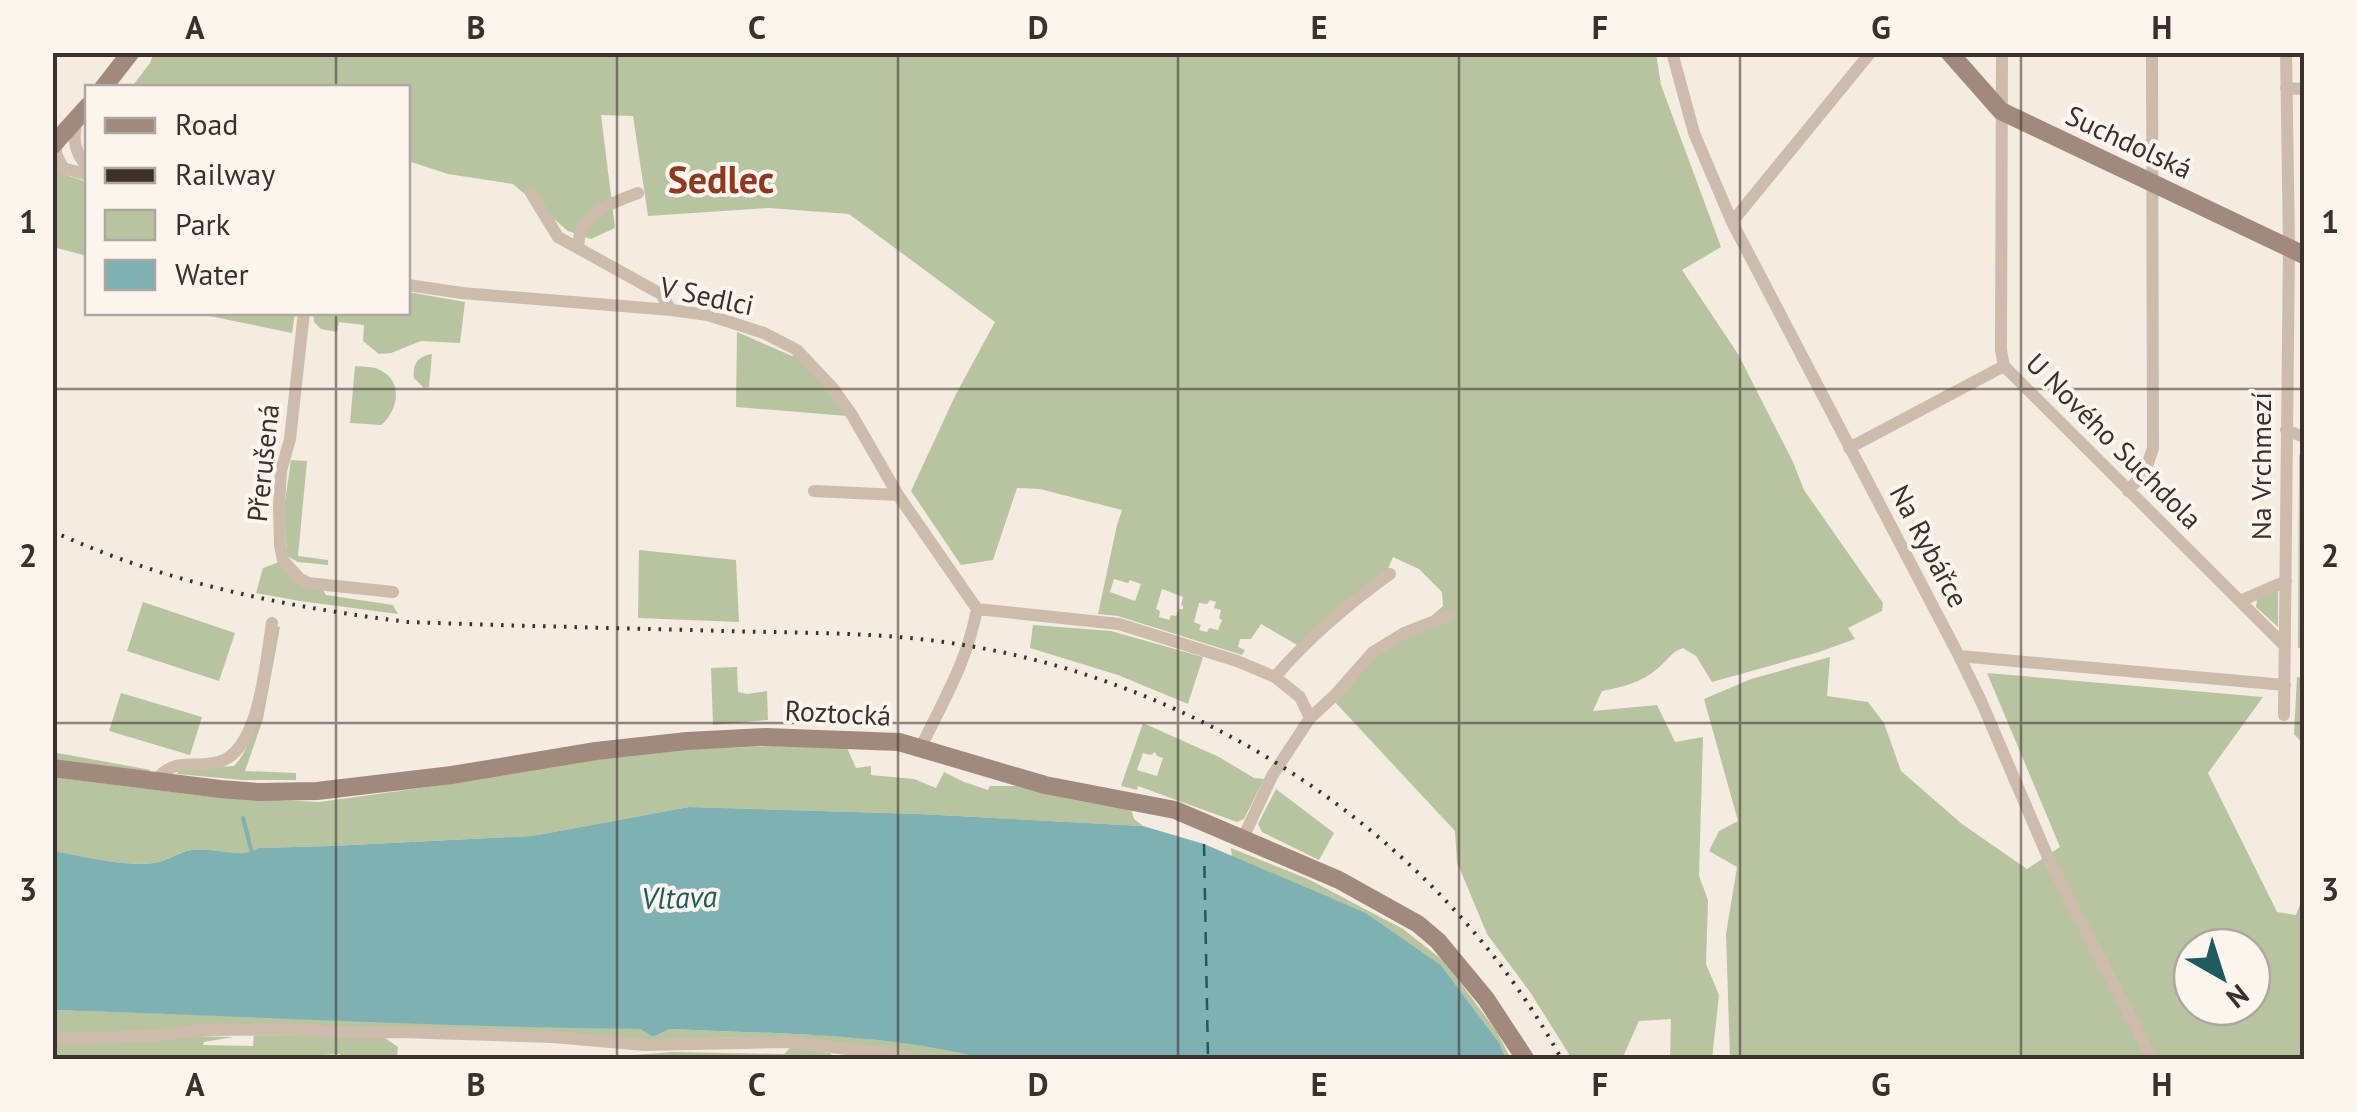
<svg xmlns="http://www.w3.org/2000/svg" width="2357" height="1112" viewBox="0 0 2357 1112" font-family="'PT Sans',sans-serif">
<rect width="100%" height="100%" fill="#f4ebe1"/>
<path fill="#b8c4a0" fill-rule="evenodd" d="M154,52L1656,53L1661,85L1721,247L1682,270L1738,354L1793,462L1804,490L1883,603L1882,611L1848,628L1855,639L1819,652L1712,682L1696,656L1683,648C1671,652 1667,661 1657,669C1641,683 1622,687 1602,691L1593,711L1657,705L1675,742L1703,737L1699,876L1708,900L1706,964L1719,995L1712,1059H1670L1671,1019L1639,1021L1622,1059H1572L1530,992L1487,934L1457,862L1455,831L1334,701L1383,648L1411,634L1443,606L1442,592L1419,569L1393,557L1387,571L1299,646L1261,624L1251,639H1240L1238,647L1245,650L1242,655L1118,616L1098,614L1117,525L1122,510L1040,489L1017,488L993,560L961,565L911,491L956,394L995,322L849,214L769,208L648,216L633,116L601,115L615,228L591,239L568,231L513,184L448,174L408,161V88H131L150,63ZM1114,579L1128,583L1130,580L1141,584L1135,601L1110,592ZM1162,589L1183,597L1181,605L1183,606V609H1179L1176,616L1171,615L1169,620L1159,617L1160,611L1156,609ZM1210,600L1216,602L1214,608L1221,610L1219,618L1222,620L1218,630L1209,628L1207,632L1199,630L1201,625L1194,622L1199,603L1207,604Z
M60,173L87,182V256L53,247V174Z
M408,292L465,302L460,343L421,341L391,353L379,354L363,341L364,325L339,322L337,332L321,329L314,322L313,313L408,312Z
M195,313L295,312V313L292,333Z
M737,332L792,356L795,353L805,362L847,416L736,407Z
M432,354L429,387L424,388L414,378C412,364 418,356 432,354Z
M355,366C363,367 373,366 380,370C404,381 398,412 381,425L350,423Z
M2304,446V648H2298L2299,456Z
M291,460L307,461L298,556L328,560V565L298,562L287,556L284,509Z
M639,550L736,560L739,622L638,618Z
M279,562L323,590L326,595L393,605L398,614L300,601L256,593L263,568Z
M2276,591H2278V627L2256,607L2257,600Z
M143,602L235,633L219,681L127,651Z
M1033,625L1111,631L1203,657L1188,704L1118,675L1030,648Z
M276,626L280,627L263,719L245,771L296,773V780H243L177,774L180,770L234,766C259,742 269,661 276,626Z
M1830,657L1827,696L1868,702L1884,723L1901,771L1962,824L2027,869L2060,847L1987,673L2263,697L2208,773L2277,912L2296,915L2304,894V1059H1730L1726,934L1737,867L1709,851L1719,831L1738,821L1704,699L1751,679ZM2192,947H2252V1007H2192Z
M737,667L738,692L747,694L767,691L768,720L713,725L711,668Z
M2297,677L2304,678V745L2294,734Z
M121,693L202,717L190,755L109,731Z
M1143,723L1219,757L1254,778L1264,779L1244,819L1237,822L1138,786L1137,790L1121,786ZM1155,752L1157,756L1163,758L1157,776L1137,770L1143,753L1151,755Z
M802,745L847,748L856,768L871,766V775L914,779L936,788L944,772L964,782L988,790L990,786H1018L1131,809L1134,819L1143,826L920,814L689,807L532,836L331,846L260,848C239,863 214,847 191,850C178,852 167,861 154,863C124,867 82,856 53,851V777L212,797L319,802L472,781L584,761L696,749Z
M52,752L151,770L141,774L53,761Z
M1276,789L1334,833L1319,860L1262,832L1258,824Z
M1231,848L1308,879L1403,929L1445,962L1497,1032L1511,1059H1506L1500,1044L1441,965L1366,913L1232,858Z
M52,1010L640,1029L653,1037L670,1029C778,1034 885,1033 991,1059H925L906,1053L855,1045L732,1037L649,1042L568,1034L53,1036Z
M254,1032L382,1036L398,1047L397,1055L402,1059H340V1054L320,1055L314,1059L309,1060H53V1041L194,1036L233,1037L204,1042L203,1045L253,1046Z
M791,1047L830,1053L833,1057L849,1059L568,1060L672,1052L784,1054Z"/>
<path fill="#7fb0b2" d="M689,807L920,814L1143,826L1204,844L1366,913L1441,965L1500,1044L1506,1059L991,1060C885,1033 778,1034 670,1029L653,1037L640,1029C444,1027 248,1016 53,1010V851C82,856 125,867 154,863C167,861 179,852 191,850C213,847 243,860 259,848L331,846L532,836Z"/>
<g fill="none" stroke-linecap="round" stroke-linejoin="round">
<path stroke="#7fb0b2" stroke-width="4" d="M243,818L252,853"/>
<path stroke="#1f5a5e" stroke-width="2.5" stroke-dasharray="12 10" stroke-linecap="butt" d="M1204,844L1208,1060"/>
<path stroke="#cdbbac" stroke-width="12" d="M1672,52L1694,133L1732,222L1959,656L1981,701L2050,862L2153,1060
M2002,52L2001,350L2004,366L2285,646
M2286,88L2304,89
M77,120C72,140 75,153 88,168
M59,143H56V154L63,168
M52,169L63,168L88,175
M531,193L558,237L661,294L671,310
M1732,222L1871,52
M578,247C579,241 579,235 581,230C590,210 619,200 638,193
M408,285L462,293L671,310L708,315L764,333L797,350L832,387L852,415L898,495L977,609L1119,624L1237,661L1275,677L1300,697L1310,718
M304,312L290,439L281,471L279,506L280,545L283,560L299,578L308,583L393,592
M2286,430L2304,437
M1849,448L2004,366
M814,491L898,495
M2128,491L2145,472L2153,448L2152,52
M2240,601L2286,581
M1959,656L2285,685
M1275,677C1309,637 1347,605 1390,574
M2284,715L2289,247L2286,52
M921,747C944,699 967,662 977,609
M154,782C175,756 189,769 218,762C260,752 266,659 272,623
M1243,838L1272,776L1310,718L1335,695L1373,652L1404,633L1450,615
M52,1039L154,1036L202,1030L288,1029L357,1033L399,1032L553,1037L645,1045L791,1042L903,1056L915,1060"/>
<path stroke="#a18a7d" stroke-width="18" d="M1949,52L2001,111L2304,255
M103,88L131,52
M52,146L88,106
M52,768L220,789L258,792L317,791L452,775L596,751L687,741L766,737L899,742L1045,785L1175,810L1339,880L1418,924L1438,941L1486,999L1526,1060"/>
<path stroke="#3b302b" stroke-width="4" stroke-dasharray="2.5 8" stroke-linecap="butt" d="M52,531C165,583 286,607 408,622C514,626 620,628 725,631C798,633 872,632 944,642C1197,677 1439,834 1562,1060"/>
</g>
<path fill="none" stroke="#3b302b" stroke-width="2.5" stroke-opacity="0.55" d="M336,52V88M617,52V1060M898,52V1060M1178,52V1060M1459,52V1060M1740,52V1060M2021,52V1060M336,312V1060M52,389H2304M52,723H2304"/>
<g text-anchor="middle" stroke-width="8" stroke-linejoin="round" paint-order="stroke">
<g font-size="28" fill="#3b302b" stroke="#fbf5ee">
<text transform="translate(2129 142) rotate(25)" y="10">Suchdolská</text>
<text transform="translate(707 296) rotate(12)" y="10">V Sedlci</text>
<text transform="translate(2114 441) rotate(45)" y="10">U Nového Suchdola</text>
<text transform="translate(263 463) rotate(-84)" y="10">Přerušená</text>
<text transform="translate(2261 466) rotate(-90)" y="10">Na Vrchmezí</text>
<text transform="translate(1929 546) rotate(62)" y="10">Na Rybářce</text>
<text transform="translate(838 713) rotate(3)" y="10">Roztocká</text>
</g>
<g font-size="30" font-style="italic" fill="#1f5a5e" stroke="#fbf5ee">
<text transform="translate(679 898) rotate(-2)" y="10">Vltava</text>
</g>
<g font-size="38" font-weight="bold" fill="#8c3b22" stroke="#fbf5ee">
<text x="721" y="193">Sedlec</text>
</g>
</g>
<rect width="2357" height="1112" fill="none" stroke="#fbf5ee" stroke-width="110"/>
<rect x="85" y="85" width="325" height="230" fill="#fbf5ee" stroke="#aea6a0" stroke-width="2.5"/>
<rect x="105" y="118" width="50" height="15" fill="#a18a7d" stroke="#aea6a0" stroke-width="2.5"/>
<text x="175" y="135" font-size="30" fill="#3b302b">Road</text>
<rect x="105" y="168" width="50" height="15" fill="#3b302b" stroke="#aea6a0" stroke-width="2.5"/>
<text x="175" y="185" font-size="30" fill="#3b302b">Railway</text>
<rect x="105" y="210" width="50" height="30" fill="#b8c4a0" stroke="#aea6a0" stroke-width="2.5"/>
<text x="175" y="235" font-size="30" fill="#3b302b">Park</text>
<rect x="105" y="260" width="50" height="30" fill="#7fb0b2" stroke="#aea6a0" stroke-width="2.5"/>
<text x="175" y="285" font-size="30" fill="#3b302b">Water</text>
<g transform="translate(2222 977) rotate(141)"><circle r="48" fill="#fbf5ee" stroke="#aea6a0" stroke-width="2.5"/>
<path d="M0-8L18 38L0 25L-18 38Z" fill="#1f5a5e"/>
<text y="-15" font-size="28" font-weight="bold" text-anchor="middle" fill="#3b302b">N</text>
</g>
<rect x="55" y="55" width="2247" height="1002" fill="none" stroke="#3b302b" stroke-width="4"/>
<g font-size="32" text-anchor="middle" font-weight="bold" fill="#3b302b">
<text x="195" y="39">A</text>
<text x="476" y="39">B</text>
<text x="757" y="39">C</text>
<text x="1038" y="39">D</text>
<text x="1319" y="39">E</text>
<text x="1600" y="39">F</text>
<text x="1881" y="39">G</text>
<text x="2162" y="39">H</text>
<text x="28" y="233">1</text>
<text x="2330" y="233">1</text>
<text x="28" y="567">2</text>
<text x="2330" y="567">2</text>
<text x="28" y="901">3</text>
<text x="2330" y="901">3</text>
<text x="195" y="1096">A</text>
<text x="476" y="1096">B</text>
<text x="757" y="1096">C</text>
<text x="1038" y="1096">D</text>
<text x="1319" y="1096">E</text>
<text x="1600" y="1096">F</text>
<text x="1881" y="1096">G</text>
<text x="2162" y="1096">H</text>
</g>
</svg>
